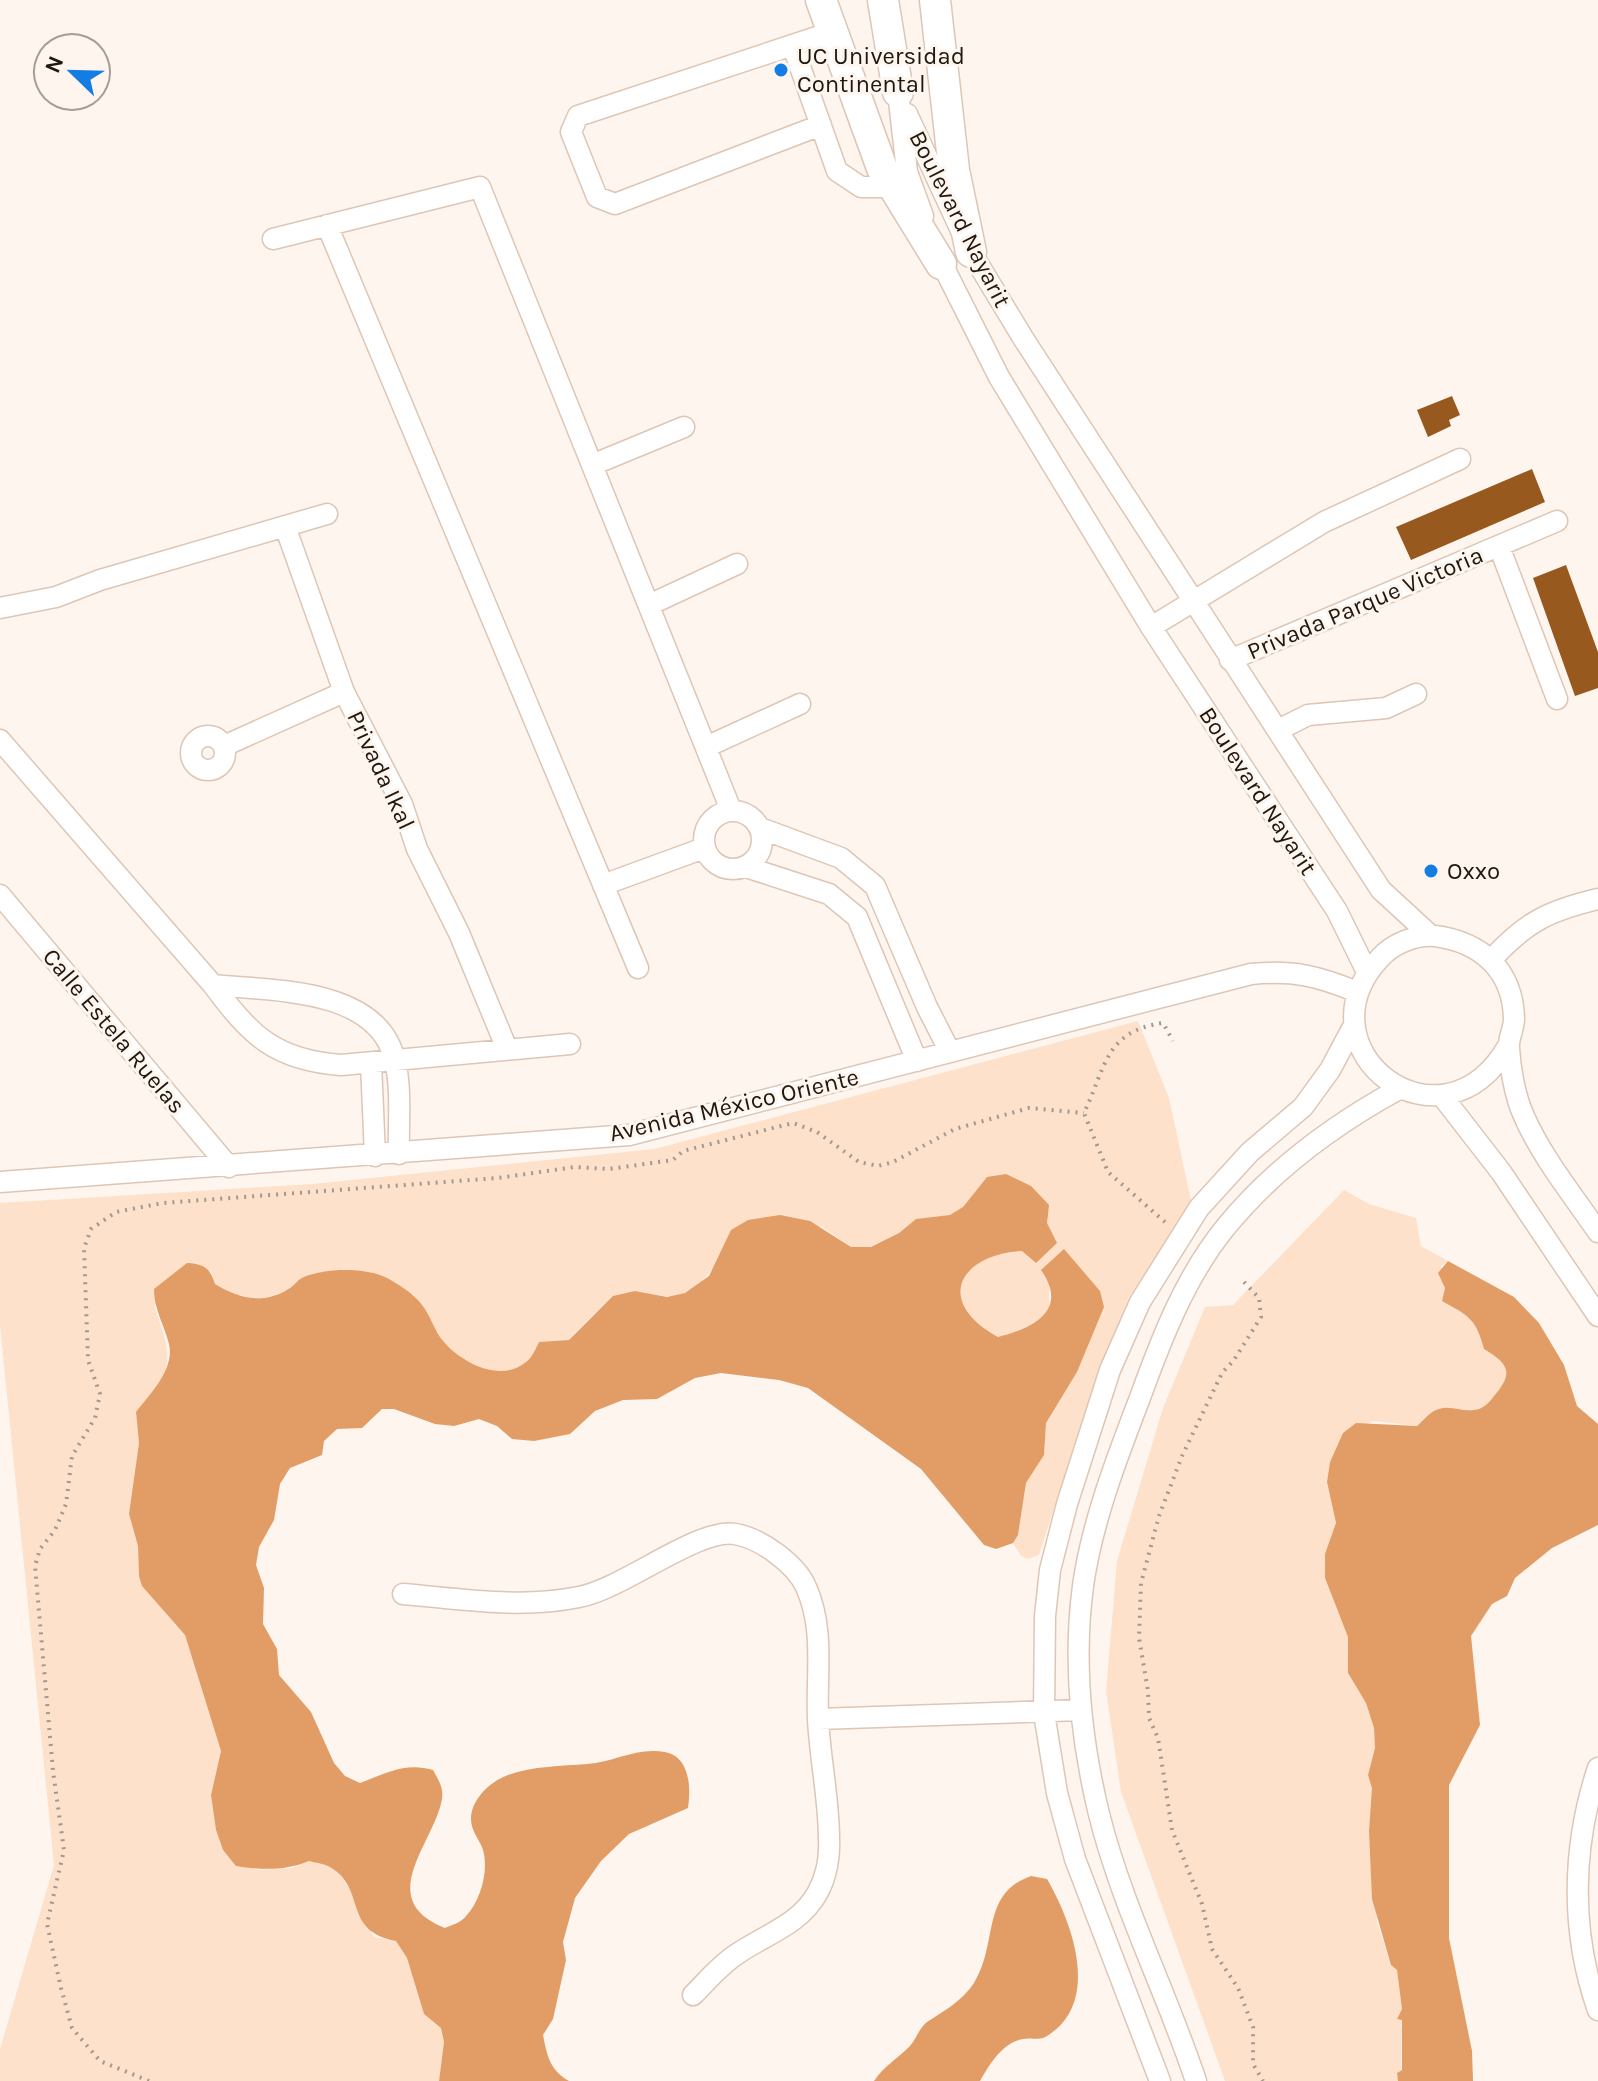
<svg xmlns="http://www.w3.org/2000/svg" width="1598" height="2081" viewBox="0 0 1598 2081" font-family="Karla,sans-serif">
<rect width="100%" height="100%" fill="#fef5ee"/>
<path fill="#fee1ca" d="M1138,1021L1169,1098L1192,1205L1129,1297L1082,1421L1039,1555L1028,1559L1021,1556L1013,1543L1018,1535L1026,1483L1044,1455L1046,1423L1077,1371L1080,1269L1064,1249L1049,1281V1309L1042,1319L1018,1332L998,1337C935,1303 957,1255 1022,1251L1036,1262L987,1177L963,1207L950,1216L916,1219L899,1233L871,1247H851L821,1226L720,1257C708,1277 689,1299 663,1296C653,1295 641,1290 632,1292C604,1301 588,1319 569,1340L540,1342C536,1348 531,1358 526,1363C500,1383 461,1362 443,1341C431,1326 426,1309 413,1294L302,1278C275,1304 246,1303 215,1284L211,1271L154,1305C173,1362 176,1364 136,1412L139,1443L129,1514L138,1546L139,1576L142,1586L185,1635L221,1751L211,1795L216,1830L223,1850L257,1870L292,1868L309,1861C316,1863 328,1865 334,1869C348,1879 364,1920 374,1937L396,1941L407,1958L424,2014L441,2027L444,2042L439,2081H0V2049L54,1865L0,1326V1203L313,1184L654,1149Z
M1344,1190L1369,1204L1416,1218L1421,1246L1448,1261L1441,1266L1445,1288L1442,1301C1469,1316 1476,1319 1484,1349C1509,1364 1515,1373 1494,1396C1489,1403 1483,1409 1474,1410C1461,1412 1450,1404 1436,1410C1430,1413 1423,1421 1417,1426L1374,1421L1343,1433L1330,1462L1327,1482L1336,1523L1325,1578L1348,1637V1673L1366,1703L1374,1728L1375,1748L1368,1775L1373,1788L1369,1831L1377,1922L1391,1965L1397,1970L1402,2009L1401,2070L1397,2073L1398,2081H1225L1121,1792L1106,1691L1117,1561L1163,1408L1205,1307L1233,1305Z"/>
<path fill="#e19d65" d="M1006,1174L1031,1186L1049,1205L1047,1223L1057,1243L1036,1263L1022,1251C957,1255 935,1303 998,1337C1034,1328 1069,1310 1041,1270L1064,1249L1100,1291L1104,1307L1077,1372L1046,1423L1044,1455L1026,1483L1018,1535L1013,1543L996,1549L984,1545L921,1469L808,1388L779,1380L721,1373L695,1378L657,1399L623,1400L595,1411L570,1434L534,1441L512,1439L497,1426L479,1419L454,1426L435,1424L394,1409H382L362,1428L337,1429L324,1441L322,1455L290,1468L280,1484L274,1520L259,1547L256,1565L264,1588L263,1624L277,1649L279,1675L311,1712L334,1763L345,1776L360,1783C387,1773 405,1762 433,1770C438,1779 444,1788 442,1799C434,1844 373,1899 445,1928C452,1925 462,1922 466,1916C481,1900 490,1868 482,1847C478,1838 471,1830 471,1819C471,1799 491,1781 508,1775C533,1766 562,1766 587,1764C615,1762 636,1747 665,1752C690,1757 691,1787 688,1808L629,1834L601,1861L575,1898L563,1942L566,1960L553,2019L543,2035C547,2056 550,2070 569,2081H439L444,2042L441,2028L424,2014L407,1958L396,1941C343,1931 366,1891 333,1869C327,1864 316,1863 309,1861C285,1871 261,1870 236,1866L223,1850L216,1830L211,1795L221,1751L185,1635L142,1586L139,1576L138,1546L129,1514L139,1443L136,1412C150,1394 175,1369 169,1344C164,1324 154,1310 154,1289L187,1263C204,1264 210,1268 215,1284C240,1299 264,1305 290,1288C295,1285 298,1279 304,1277C327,1268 367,1267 389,1279C401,1286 414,1294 422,1305C431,1316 434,1331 444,1342C462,1363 501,1383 526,1362C532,1358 536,1348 539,1342L569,1340L613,1296L635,1291L667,1297L685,1293L709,1276L731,1230L748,1220L780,1215L810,1221L851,1247H871L899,1233L916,1219L950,1215L963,1207L987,1177Z
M1448,1261L1514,1297L1539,1323L1564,1365L1577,1406L1598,1424V1525L1552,1548L1515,1578L1507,1596L1492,1604L1471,1636L1480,1725L1449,1785V1938L1472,2051L1473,2081H1398L1397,2073L1402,2070V2020L1397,2019L1402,2009L1397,1970L1391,1965L1372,1899L1369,1831L1372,1788L1368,1775L1375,1748L1374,1728L1366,1703L1348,1673V1637L1325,1578V1554L1336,1523L1327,1482L1330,1462L1343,1433L1356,1423L1417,1426C1423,1421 1429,1413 1436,1410C1450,1404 1461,1412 1474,1410C1483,1409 1489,1403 1494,1396C1514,1373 1509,1364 1484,1349C1476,1319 1469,1316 1442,1301L1445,1288L1438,1273Z
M1031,1876L1047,1879C1072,1922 1102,2002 1047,2036C1040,2041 1032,2037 1023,2039C1002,2043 990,2064 980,2081H874C884,2066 897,2059 909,2047C916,2040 919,2028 927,2022C945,2010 961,2002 974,1983C999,1943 980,1894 1031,1876Z"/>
<path fill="#97591e" d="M1452,396L1460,415L1449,420L1451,426L1428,437L1417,410Z
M1532,469L1545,502L1411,560L1396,527Z
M1566,565L1598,652V688L1575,696L1533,578Z"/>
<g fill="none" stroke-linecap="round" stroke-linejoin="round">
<g stroke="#ddc6b5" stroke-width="23">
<path id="minor" d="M793,47L837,171L861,187H893
M898,92L907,172L923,216
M907,114L971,252L1023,338L1381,890L1430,935
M821,125L615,204L597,197L571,132L578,116L832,32
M327,225L638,968
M273,239L480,187L731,810
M937,254L999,377L1151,627L1337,911L1367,972
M592,465L684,427
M286,529L344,692L402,804L417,849L459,933L507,1049
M1499,546L1557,699
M649,605L737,564
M0,608L56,597L100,580L327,514
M1151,627L1324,522L1460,459
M1230,660L1557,521
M1278,730L1308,715L1386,708L1416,694
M191 753a17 17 0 1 1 34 0a17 17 0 1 1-34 0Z
M0,740L213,985C251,1036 275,1060 341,1065L570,1044
M224,746L344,692
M706,747L800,704
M704 840a29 29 0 1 1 58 0a29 29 0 1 1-58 0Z
M760,828L841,858L875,886L927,1007L950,1052
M746,867L829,894L857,917L917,1061
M603,885L704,848
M0,895L229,1167
M1492,959C1526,922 1548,911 1598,899
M213,985C272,991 379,987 395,1061C402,1090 398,1125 399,1154
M1508,1046C1441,1162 1295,1049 1380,958C1392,944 1416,934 1435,936C1481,942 1513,970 1514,1019C1514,1029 1508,1038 1509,1048C1510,1067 1515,1096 1523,1114C1541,1156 1572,1194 1598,1232
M371,1063L375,1156
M1442,1096L1501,1172L1598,1316
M0,1182L629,1135L1251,974C1294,970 1318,976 1357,992
M403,1594C462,1599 520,1609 579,1597C623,1589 697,1528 735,1534C760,1538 796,1564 806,1587C825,1629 816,1674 818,1719C820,1759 829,1799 829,1839C830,1857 826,1877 818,1892C800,1925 766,1934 737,1954C720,1965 707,1981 693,1995
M818,1719L1081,1710
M1598,1768C1572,1846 1570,1932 1598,2010
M1160,2081L1075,1859L1057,1793L1044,1713L1045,1616L1050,1570L1067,1504L1110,1370L1140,1302L1199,1208L1250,1152L1303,1107L1330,1070L1354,1025
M1196,2081C1166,1991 1122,1906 1099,1814C1081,1740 1073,1661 1083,1586C1092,1521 1118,1455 1141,1395C1162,1337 1186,1276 1225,1228C1273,1169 1333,1125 1399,1089"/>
</g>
<g stroke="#ddc6b5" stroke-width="33">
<path id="highway" d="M821,0L882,168L941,264
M883,0L898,92
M935,0L954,170L971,252"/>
</g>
<path stroke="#a09891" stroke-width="4" stroke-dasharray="2 6" stroke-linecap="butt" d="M1165,1222L1108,1172L1084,1113C1106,1067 1105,1031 1163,1023L1173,1041
M1244,1282L1259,1298L1261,1317L1234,1360L1222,1373L1182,1456L1159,1516L1141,1583L1139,1638L1148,1691L1149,1718L1158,1738L1172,1830L1202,1904L1212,1949L1238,1988L1253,2027V2064L1263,2081
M149,2081L100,2061L72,2028L61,1988L47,1924L64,1850L53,1771L35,1566L40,1549L55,1530L66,1504L72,1456L95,1418L100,1394L88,1360L84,1248L91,1229L116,1212L163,1203L498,1178L575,1167L609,1169L673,1160L683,1151L793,1123L817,1132L859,1162L878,1166L893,1162L955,1129L1029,1108L1084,1113"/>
<use href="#minor" stroke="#fff" stroke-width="20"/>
<use href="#highway" stroke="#fff" stroke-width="30"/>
</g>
<g fill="#137de4" stroke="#fef5ee" stroke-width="3">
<circle cx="781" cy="70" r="8"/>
<circle cx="1431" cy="871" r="8"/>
</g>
<g text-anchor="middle" stroke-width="6" stroke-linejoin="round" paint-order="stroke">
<g font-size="24" fill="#1f1811" stroke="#fef5ee" text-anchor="start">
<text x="797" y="64">UC Universidad<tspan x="797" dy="28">Continental</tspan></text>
<text x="1447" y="879">Oxxo</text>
</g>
<g font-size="24" fill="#1f1811" stroke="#fef5ee">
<text transform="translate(960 219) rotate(63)" y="8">Boulevard Nayarit</text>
<text transform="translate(1365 603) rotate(-23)" y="8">Privada Parque Victoria</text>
<text transform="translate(381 770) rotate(65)" y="8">Privada Ikal</text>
<text transform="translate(1258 791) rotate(57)" y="8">Boulevard Nayarit</text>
<text transform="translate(114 1031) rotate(50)" y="8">Calle Estela Ruelas</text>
<text transform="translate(734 1105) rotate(-13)" y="8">Avenida México Oriente</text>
</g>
</g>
<g transform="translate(72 72) rotate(293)"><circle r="38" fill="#fef5ee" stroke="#a59d96" stroke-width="2"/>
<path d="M0-6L14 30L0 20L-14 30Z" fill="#137de4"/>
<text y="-12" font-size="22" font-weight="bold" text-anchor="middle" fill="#1f1811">N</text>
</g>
</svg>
